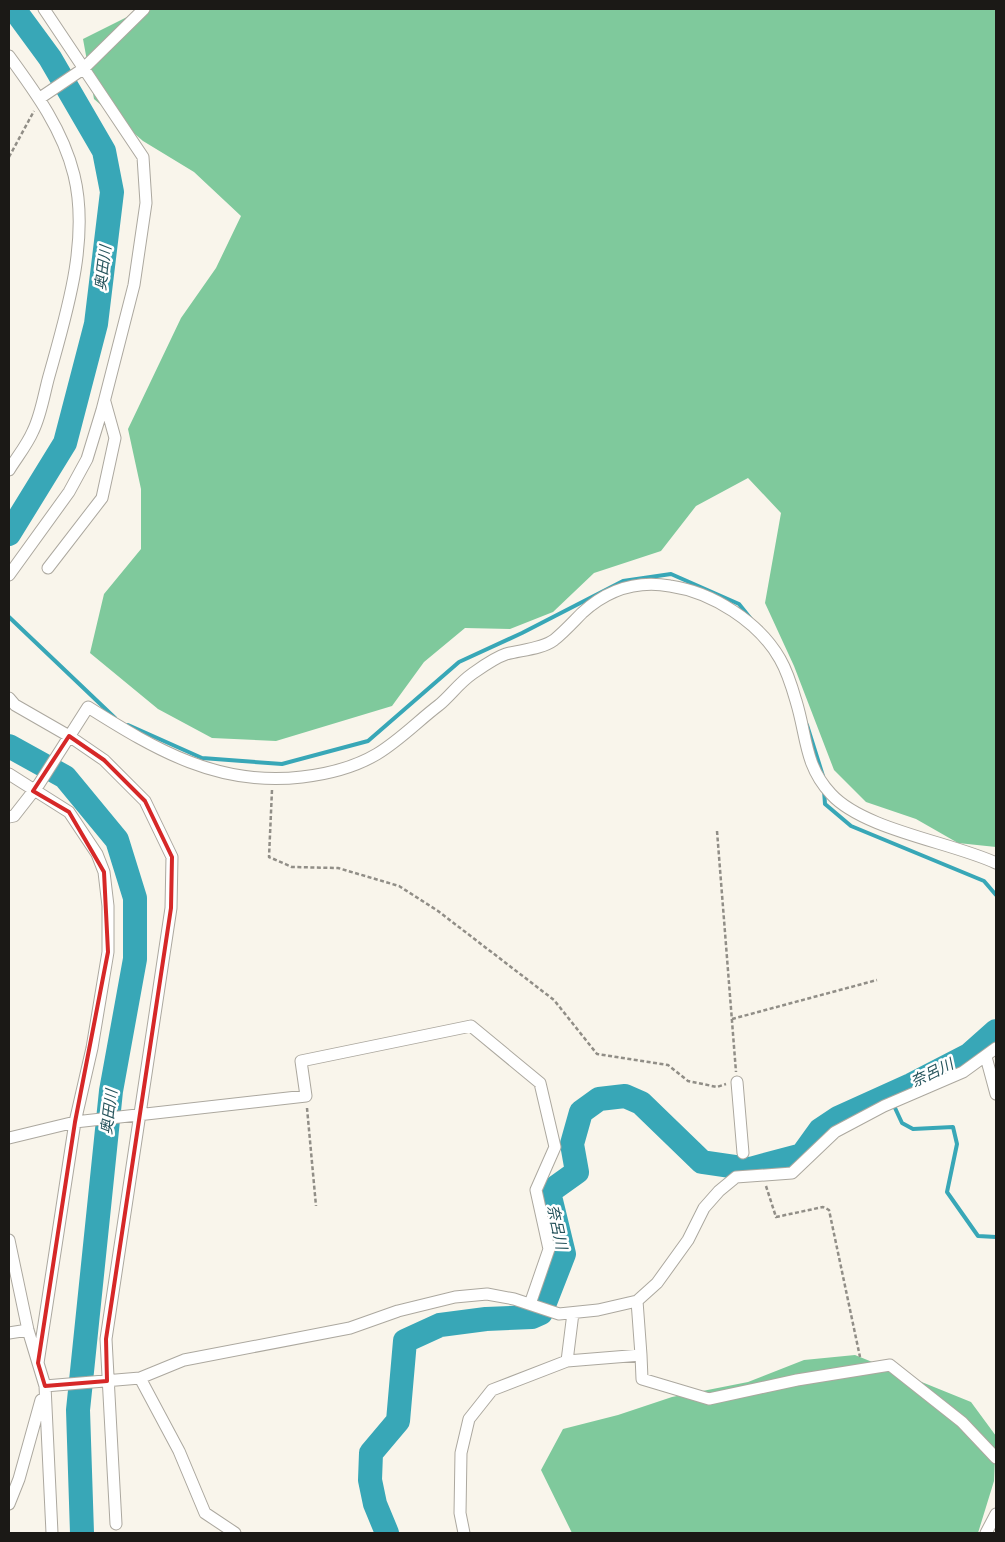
<svg xmlns="http://www.w3.org/2000/svg" width="1005" height="1542" viewBox="0 0 1005 1542" font-family="Helvetica,'Noto Sans JP',sans-serif">
<rect width="100%" height="100%" fill="#f9f5eb"/>
<path fill="#7fc99c" d="M143,9H996V847L958,843L916,819L866,802L834,770L794,666L765,603L781,513L748,478L696,506L661,551L594,573L553,612L510,629L465,628L424,662L392,706L276,741L212,738L158,709L90,653L104,594L141,549V489L128,429L181,318L216,268L241,216L194,172L143,141L94,99L83,39Z
M855,1355L971,1402L996,1436L994,1481L978,1533H572L541,1470L563,1429L618,1415L672,1397L748,1382L804,1360Z"/>
<g fill="none" stroke-linecap="round" stroke-linejoin="round">
<path stroke="#38a7b7" stroke-width="4" d="M9,617L115,718
M128,725L202,758L282,764L368,741L459,662L522,633L623,581L671,574L739,604L751,619
M807,725L823,776
M824,790L825,804L851,826L984,881L996,895
M889,1095L902,1123L913,1129L953,1127L957,1144L947,1192L978,1236L996,1237"/>
<path stroke="#38a7b7" stroke-width="24" d="M9,534L65,443L96,324L112,192L104,151L50,58L14,9
M9,746L65,777L117,840L135,898V959L111,1091L78,1410L82,1533
M387,1533L375,1504L370,1480L371,1453L398,1421L405,1341L440,1325L486,1319L532,1317L541,1313L564,1254L549,1192L577,1172L572,1144L581,1112L599,1099L625,1096L641,1103L702,1162L750,1169L802,1155L820,1130L838,1118L911,1085L969,1055L996,1031"/>
<g stroke="#aca89f" stroke-width="13">
<path id="street" d="M9,56C36,93 63,130 74,175C90,240 66,315 49,376C44,394 41,415 33,431C27,445 17,457 9,470
M40,98L83,69L144,9
M48,568L102,498L115,438L105,402
M9,575L69,492L87,459L102,410L134,285L146,203L143,157L44,9
M9,698L15,705L69,736L104,760L145,801L172,857L171,908L106,1339L116,1524
M9,774L69,812L97,854L104,872L108,906V952L92,1048L75,1122L38,1363
M9,817L14,816L39,784L88,707C156,750 219,787 302,777C328,774 355,767 377,754C400,740 418,721 439,705C450,696 459,683 472,674C482,667 494,658 506,654C520,650 542,649 554,640C564,632 573,622 582,613C607,590 636,580 670,586C712,592 759,622 780,659C787,671 792,687 796,701C807,736 804,765 831,794C864,830 951,842 996,863
M986,1057L996,1094
M737,1082L743,1153
M9,1138L75,1122L306,1096L301,1061L471,1026L540,1083L555,1147L536,1190L549,1249L530,1304
M9,1240L28,1330L45,1386L52,1533
M9,1333L28,1330
M641,1355L642,1379L709,1399L797,1380L890,1365L962,1422L996,1458
M567,1361L641,1355L637,1301
M140,1378L179,1451L205,1513L235,1533
M45,1386L140,1378L184,1360L350,1328L398,1311L455,1297L487,1294L514,1299L559,1314L598,1310L637,1301L657,1283L688,1240L704,1208L719,1191L736,1177L792,1173L835,1132L884,1106L963,1072L996,1048
M9,1504L19,1479L41,1400
M464,1533L460,1513L461,1453L469,1419L492,1390L567,1361L573,1313
M986,1533L996,1514"/>
</g>
<path stroke="#918e87" stroke-width="2.5" stroke-dasharray="4 2.5" stroke-linecap="butt" d="M9,157L34,111
M272,790L269,857L292,867L338,868L399,886L438,911L554,1000L597,1054L668,1065L688,1081L717,1087L726,1084
M717,831L736,1072
M732,1019L877,980
M307,1108L316,1206
M766,1186L776,1217L823,1207L829,1210L860,1357"/>
<use href="#street" stroke="#fff" stroke-width="11"/>
</g>
<path fill="none" stroke="#d62828" stroke-width="4" stroke-linejoin="round" d="M69,736L104,760L145,801L172,857L171,908L106,1339L107,1381L45,1386L38,1363L75,1122L108,952L104,872L69,812L33,791Z"/>
<g text-anchor="middle" stroke-width="5" stroke-linejoin="round" paint-order="stroke">
<g font-size="15" font-style="italic" fill="#25535b" stroke="#fff">
<text transform="translate(103 268) rotate(-83)" y="5">奥田川</text>
<text transform="translate(932 1073) rotate(-26)" y="5">奈呂川</text>
<text transform="translate(109 1112) rotate(-83)" y="5">奥田川</text>
<text transform="translate(557 1227) rotate(78)" y="5">奈呂川</text>
</g>
</g>
<rect width="1005" height="1542" fill="none" stroke="#1b1916" stroke-width="20"/>
</svg>
